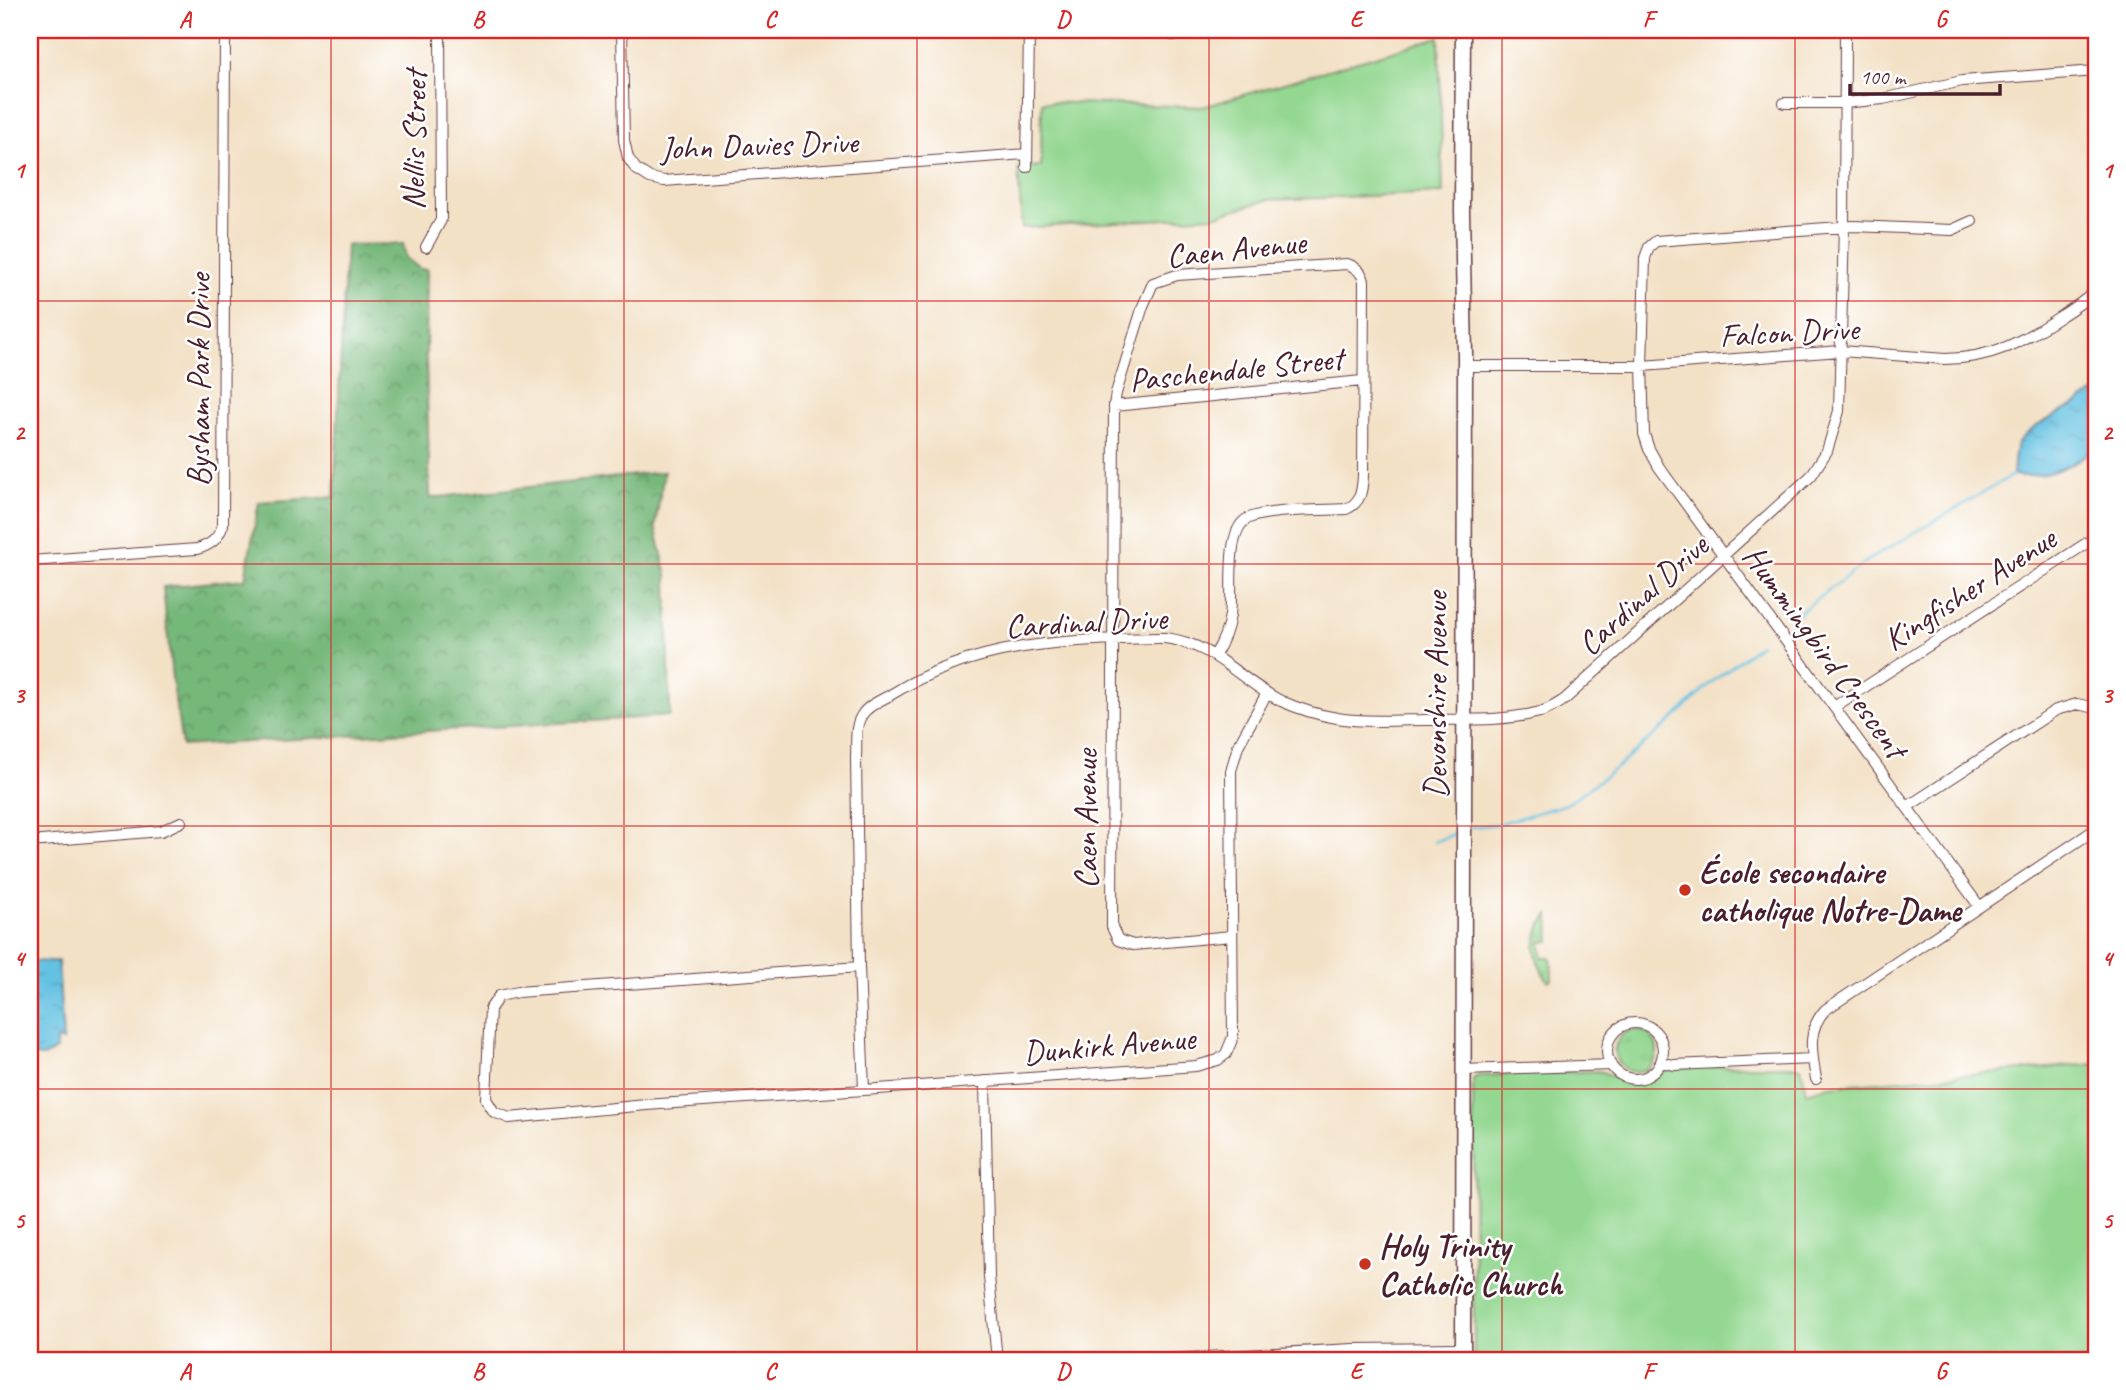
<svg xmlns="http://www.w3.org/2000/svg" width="2126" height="1390" viewBox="0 0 2126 1390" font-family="Caveat,sans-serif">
<defs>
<pattern id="grass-tufts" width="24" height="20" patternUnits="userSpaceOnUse" patternTransform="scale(1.75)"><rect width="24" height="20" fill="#93d790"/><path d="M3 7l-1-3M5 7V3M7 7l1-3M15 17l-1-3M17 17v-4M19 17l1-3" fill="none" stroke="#80b87c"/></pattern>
<pattern id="forest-crowns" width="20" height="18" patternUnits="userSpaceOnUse" patternTransform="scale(1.75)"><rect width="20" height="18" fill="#76b87a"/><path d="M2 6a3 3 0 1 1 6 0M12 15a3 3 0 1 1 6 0" fill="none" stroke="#639564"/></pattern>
<pattern id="water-ripples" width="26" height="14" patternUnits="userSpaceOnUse" patternTransform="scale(1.75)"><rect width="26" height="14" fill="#64c1e2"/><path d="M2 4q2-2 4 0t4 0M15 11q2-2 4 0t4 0" fill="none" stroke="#58a5c2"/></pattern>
</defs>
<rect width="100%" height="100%" fill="#fff"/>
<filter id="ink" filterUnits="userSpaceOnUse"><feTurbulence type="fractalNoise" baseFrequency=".0143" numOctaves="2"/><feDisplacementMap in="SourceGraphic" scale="14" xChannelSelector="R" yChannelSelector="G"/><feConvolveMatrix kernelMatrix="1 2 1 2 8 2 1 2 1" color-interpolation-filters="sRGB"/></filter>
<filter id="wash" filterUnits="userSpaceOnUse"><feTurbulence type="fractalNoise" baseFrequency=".00686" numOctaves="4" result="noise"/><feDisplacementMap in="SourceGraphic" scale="28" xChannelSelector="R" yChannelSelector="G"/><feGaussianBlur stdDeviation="1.57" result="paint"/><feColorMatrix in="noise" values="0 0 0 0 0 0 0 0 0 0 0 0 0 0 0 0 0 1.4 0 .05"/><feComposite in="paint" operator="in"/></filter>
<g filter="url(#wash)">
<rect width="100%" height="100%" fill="#f3e1c6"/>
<path fill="url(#grass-tufts)" stroke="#6e7b5e" stroke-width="2" d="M1549,915L1550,941L1541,942L1542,957H1551L1552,980L1548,981C1532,958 1530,937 1549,915Z
M1615 1051a21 21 0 1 1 42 0a21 21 0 1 1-42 0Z"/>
<path fill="url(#forest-crowns)" stroke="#606c52" stroke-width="2" d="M403,244L406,258L420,269H427L426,359L430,498L664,472L655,526L667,575L670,716L182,746L172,678L163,587L245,579L259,502L334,497L346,245Z"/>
<path fill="#93d790" stroke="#6e7b5e" stroke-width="2" d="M1439,37L1443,193L1267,200L1214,216L1022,228L1018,168L1041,166L1042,102L1203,107Z
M2096,1064V1360H1474L1473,1079L1478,1076L1598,1071C1611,1073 1620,1083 1633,1084C1649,1086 1658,1071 1672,1069C1713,1064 1756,1067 1797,1066L1801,1067L1807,1093L1829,1086Z"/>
<path fill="url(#water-ripples)" stroke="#577086" stroke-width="2" d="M2096,391L2095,448C2071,467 2044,480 2013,475C2014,467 2014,456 2016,448C2024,425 2078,407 2096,391Z
M58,961L63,1041L56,1040V1050L43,1057L30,1056V962Z"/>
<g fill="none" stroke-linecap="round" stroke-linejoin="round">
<path stroke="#64c1e2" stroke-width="2.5" d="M1796,615L1870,559L2013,475
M1471,827L1498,824L1567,804L1616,768L1678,715L1707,686L1760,644
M1434,842L1454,834"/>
</g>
</g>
<g filter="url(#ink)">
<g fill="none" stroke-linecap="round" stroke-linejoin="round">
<g stroke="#633c42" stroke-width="12">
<path id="minor" d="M622,30L624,140L628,158L636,169L650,178L664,181L690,179L1027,154
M1161,30L1172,35L1197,30
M1784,103H1844L1883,99L1962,81L2096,71
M1027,167L1029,30
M1972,221L1952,230L1853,226L1656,241L1649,247L1645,258L1642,366L1644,434L1649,449L1659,467L1979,906
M426,247L441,220L440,30
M1465,366H1642L1841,351L1945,359C1993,358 2022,342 2061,316C2073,308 2086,301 2096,290
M1114,406L1362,381
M30,561L197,549C211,545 218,539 223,525L225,30
M1215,655C1223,642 1228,630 1230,615C1234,591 1224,528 1249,518C1271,509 1320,511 1346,509C1361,503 1362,491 1363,476L1364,281C1362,272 1356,267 1347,264L1177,275L1153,283L1143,306L1116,393L1114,406L1112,927L1118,940L1133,945L1232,936
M1267,693L1238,746L1231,771L1233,1037L1226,1054L1218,1060L1196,1066L864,1090L859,967L856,757C857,744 854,726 862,715C868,705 882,700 892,694C977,641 1068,640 1165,638C1215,644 1239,680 1281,701C1299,709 1318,715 1337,718C1365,723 1395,720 1423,720C1461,719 1503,722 1540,712C1549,710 1556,705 1564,700L1811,476L1827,451L1839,411L1844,227L1845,30
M1834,707L2096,537
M1907,807L2056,710L2077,704L2096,708
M30,842L161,831L181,822
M859,967L518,992L499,996L490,1009L486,1099L494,1112L509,1118L646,1105L864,1090
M1607 1051a28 28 0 1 1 56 0a28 28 0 1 1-56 0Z
M1661,1062L1674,1065L1813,1059
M1463,1070L1611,1065
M1816,1079C1812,1053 1806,1031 1825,1010L2096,829
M985,1081L989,1277L997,1360
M1148,1360L1353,1349L1463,1348"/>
</g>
<g stroke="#633c42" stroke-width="17">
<path id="secondary" d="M1463,1360L1465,355L1462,211L1463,30"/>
</g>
<use href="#minor" stroke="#fff" stroke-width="10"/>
<use href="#secondary" stroke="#fff" stroke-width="14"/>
</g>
</g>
<path fill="none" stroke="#d62828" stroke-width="2" stroke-opacity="0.55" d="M331,30V1360M624,30V1360M917,30V1360M1209,30V1360M1502,30V1360M1795,30V1360M30,301H2096M30,564H2096M30,826H2096M30,1089H2096"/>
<g fill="#c8321e" stroke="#fff" stroke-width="2.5">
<circle cx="1685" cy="890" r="7"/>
<circle cx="1365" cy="1264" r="7"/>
</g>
<g text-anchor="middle" stroke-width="5" stroke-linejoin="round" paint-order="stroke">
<g font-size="33" fill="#4a1f2b" stroke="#fff">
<text transform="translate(413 140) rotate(-89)" y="12">Nellis Street</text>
<text transform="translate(759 144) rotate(-2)" y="12">John Davies Drive</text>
<text transform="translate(1236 248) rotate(-6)" y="12">Caen Avenue</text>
<text transform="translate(1789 331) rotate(-3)" y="12">Falcon Drive</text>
<text transform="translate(1236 368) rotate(-6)" y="12">Paschendale Street</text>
<text transform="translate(198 380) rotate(-90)" y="12">Bysham Park Drive</text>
<text transform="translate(1969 588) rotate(-33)" y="12">Kingfisher Avenue</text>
<text transform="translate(1642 594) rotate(-42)" y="12">Cardinal Drive</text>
<text transform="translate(1086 621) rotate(-3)" y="12">Cardinal Drive</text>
<text transform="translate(1826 651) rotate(54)" y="12">Hummingbird Crescent</text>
<text transform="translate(1435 695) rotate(-90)" y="12">Devonshire Avenue</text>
<text transform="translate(1085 819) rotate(-90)" y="12">Caen Avenue</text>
<text transform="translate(1109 1044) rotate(-5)" y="12">Dunkirk Avenue</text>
</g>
<g font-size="33" font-weight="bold" fill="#4a1f2b" stroke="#fff" text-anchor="start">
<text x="1699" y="883">École secondaire<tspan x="1699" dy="38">catholique Notre-Dame</tspan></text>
<text x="1379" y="1257">Holy Trinity<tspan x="1379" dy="38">Catholic Church</tspan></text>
</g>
</g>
<rect width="2126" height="1390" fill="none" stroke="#fff" stroke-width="77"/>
<path d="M1850 84v10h150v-10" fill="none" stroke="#4a1f2b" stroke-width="3.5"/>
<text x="1860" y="84" font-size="21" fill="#4a1f2b" stroke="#ffffff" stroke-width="5" paint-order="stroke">100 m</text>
<rect x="38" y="38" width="2050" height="1314" fill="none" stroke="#d62828" stroke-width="2.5"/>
<g font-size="23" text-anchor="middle" font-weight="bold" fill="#d62828">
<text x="185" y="27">A</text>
<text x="478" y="27">B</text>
<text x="770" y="27">C</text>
<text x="1063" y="27">D</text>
<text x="1356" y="27">E</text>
<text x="1648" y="27">F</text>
<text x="1941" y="27">G</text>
<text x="19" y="178">1</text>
<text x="2107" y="178">1</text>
<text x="19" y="440">2</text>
<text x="2107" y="440">2</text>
<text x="19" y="703">3</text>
<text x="2107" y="703">3</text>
<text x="19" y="966">4</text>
<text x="2107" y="966">4</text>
<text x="19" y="1228">5</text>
<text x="2107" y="1228">5</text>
<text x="185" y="1379">A</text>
<text x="478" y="1379">B</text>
<text x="770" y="1379">C</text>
<text x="1063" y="1379">D</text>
<text x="1356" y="1379">E</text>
<text x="1648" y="1379">F</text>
<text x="1941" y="1379">G</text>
</g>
</svg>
